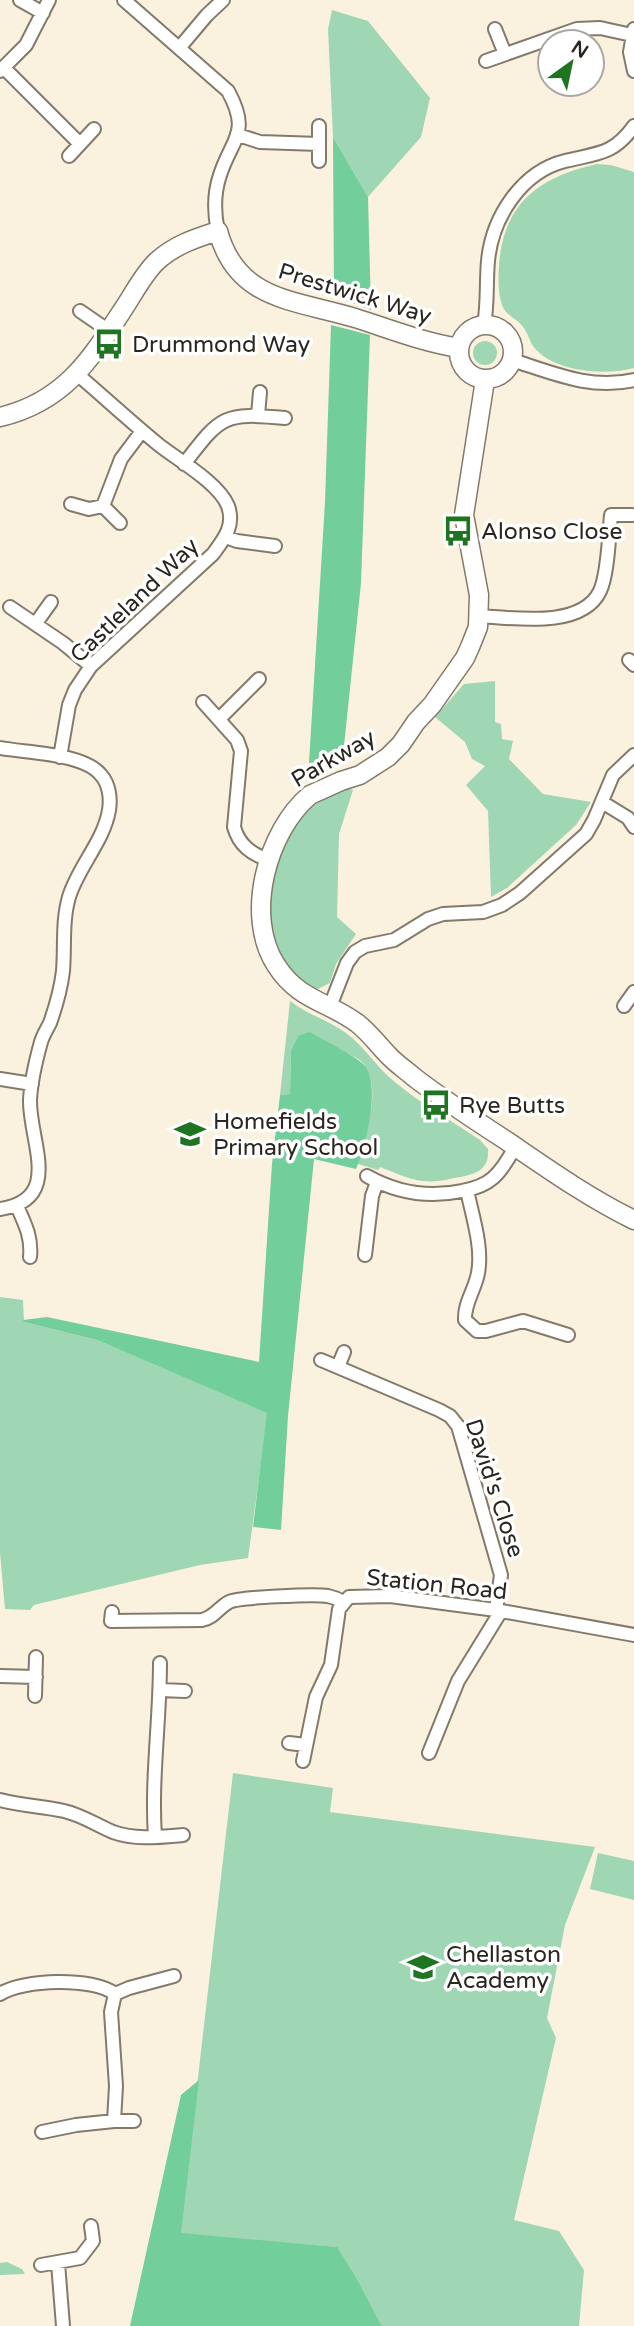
<svg xmlns="http://www.w3.org/2000/svg" width="634" height="2326" viewBox="0 0 634 2326" font-family="'Varela Round',sans-serif">
<rect width="100%" height="100%" fill="#fbf1df"/>
<path fill="#9fd7b5" d="M332,10L368,21L430,98L421,137L368,197L333,137L328,29Z
M597,164L611,165L634,172V368C606,376 552,372 533,346C529,340 528,333 523,327C518,320 508,316 504,309C498,298 498,280 499,267C502,204 539,177 597,164Z
M473 353a12 12 0 1 1 24 0a12 12 0 1 1-24 0Z
M495,681V722L501,724L502,739L513,741L509,759L543,794L591,802L576,825L507,888L491,897L488,811L466,785L485,766L472,759L465,742L435,717L464,684Z
M347,788L353,790L339,834L337,917L356,934L336,964L330,983L314,991C290,979 273,944 270,918C268,893 279,846 294,825C307,807 327,796 347,788Z
M290,1001C308,1015 328,1020 346,1033C365,1047 377,1068 395,1082C421,1104 452,1121 480,1140L488,1149C490,1174 470,1175 450,1179C441,1181 432,1182 422,1181C408,1179 393,1172 380,1167L378,1170L358,1164C365,1136 388,1075 355,1057C337,1048 317,1043 298,1036L291,1050L290,1094L280,1095Z
M0,1297L23,1300L24,1322L97,1340L268,1413L248,1558L200,1565L34,1605L30,1610L5,1609L0,1553Z
M233,1773L333,1788L330,1812L595,1847L565,1925L547,2018L556,2038L514,2220L559,2231L584,2270L579,2326H382L357,2279L336,2247L180,2234Z
M598,1853L634,1861V1900L590,1889Z
M7,2262L22,2269L25,2274L0,2275V2263Z"/>
<path fill="#72ce9b" d="M333,137L368,197L371,310L334,296Z
M331,325L370,335L361,583L342,765L308,779L325,502Z
M309,1032C320,1038 360,1058 366,1067C380,1087 366,1147 356,1169L314,1159L288,1416L281,1530L253,1527L267,1413L97,1340L24,1322L23,1320L47,1317L259,1362L272,1164L280,1095L290,1094L291,1050L298,1036Z
M199,2080L181,2233L337,2247L357,2279L382,2326H130L181,2095Z"/>
<g fill="none" stroke-linecap="round" stroke-linejoin="round">
<g stroke="#837a6a" stroke-width="16">
<path id="street" d="M20,0L43,13
M124,0L228,91C251,133 232,138 220,175C214,193 214,213 218,231
M495,29L505,54
M634,29L630,52L634,71
M180,47L207,15L223,0
M486,61L577,29L600,28L632,35
M4,68L80,144
M0,71L26,45L49,0
M238,135L260,142L319,144V126
M319,144V161
M69,156L94,129
M80,311L109,331
M484,325C488,304 486,283 488,261C492,218 521,172 565,161C598,153 613,155 634,126
M512,360C553,373 590,390 634,380
M258,415L260,392
M184,464C221,416 223,412 285,418
M71,504L89,509L103,506L121,459L142,431
M103,506L120,523
M226,537L237,541L275,546
M10,607L63,643L91,666
M479,616C514,618 582,629 600,591C608,574 609,535 611,515H632
M36,623L51,602
M629,660L634,665
M203,702L237,740L241,751L234,827C239,845 251,854 269,860
M219,719L259,679
M0,748C27,753 84,753 101,775C109,784 111,798 109,810C104,841 78,867 69,897C62,921 65,946 63,971C61,988 56,1006 50,1023C47,1029 43,1035 41,1042C36,1060 31,1081 30,1100C29,1141 64,1200 0,1209
M60,757L69,705L75,690L91,666L213,554C224,539 235,526 228,506C219,483 178,460 159,445C131,422 105,398 77,374
M602,802L628,818L634,827
M624,1006L634,992
M329,1009L347,963L355,952L365,946L394,940L428,919L443,914L483,912L502,905L520,893L586,834L594,820L613,775L634,755
M0,1079L32,1084
M367,1176C397,1193 429,1198 462,1191C473,1189 484,1186 493,1178C502,1170 509,1158 515,1147
M467,1190C472,1215 483,1247 478,1273C475,1290 464,1303 465,1320L477,1331H486L523,1321L568,1335
M17,1206C25,1224 32,1237 30,1257
M365,1255L372,1196L377,1182
M321,1360L439,1410L450,1416L458,1426L501,1575L496,1610
M338,1367L344,1352
M112,1612L111,1621L202,1620C215,1617 218,1608 229,1602C238,1597 315,1594 328,1596C333,1597 338,1599 343,1602
M0,1676L36,1677
M160,1690L185,1691
M35,1696L36,1657
M289,1743L306,1745
M429,1753L458,1681L501,1611
M303,1761L316,1697L331,1665L339,1609L349,1597L390,1596L496,1610L634,1635
M0,1800C22,1806 42,1806 64,1811C82,1815 96,1825 113,1832C135,1840 160,1837 183,1835
M155,1837C151,1779 160,1721 160,1663
M0,1994C23,1979 93,1977 115,1994L111,2012L116,2086L114,2121L76,2125L42,2132
M115,1994L129,1988L174,1976
M114,2121H134
M58,2263L63,2326
M41,2265L80,2258L93,2241L91,2226"/>
</g>
<g stroke="#837a6a" stroke-width="21">
<path id="secondary" d="M459 352a27 27 0 1 1 54 0a27 27 0 1 1-54 0Z
M485,380L464,515L479,595L478,627L470,647L465,658L432,705L416,722L401,744L388,757L360,775L341,781L310,795C267,831 244,916 276,965C298,1000 327,1001 357,1023C370,1033 379,1046 390,1057C398,1065 407,1071 415,1078C444,1100 476,1121 507,1141C548,1169 589,1198 634,1220
M0,417C63,402 89,362 122,311C133,295 142,276 156,262C174,245 196,238 218,231C237,302 297,300 355,318C390,329 422,342 459,348"/>
</g>
<use href="#street" stroke="#fff" stroke-width="12"/>
<use href="#secondary" stroke="#fff" stroke-width="18"/>
</g>
<defs>
<g id="bus-bare" transform="scale(2.415)"><path d="M-5-6H5V4H4V6H2V4H-2V6H-4V4H-5ZM-3.5-4V0h7V-4ZM-3.5 1.2v1.5H-2V1.2ZM2 1.2v1.5H3.5V1.2Z" fill="#1e7420" stroke="#fff" stroke-width="2.5" paint-order="stroke"/></g>
<g id="school-bare" transform="scale(2.415)"><path d="M0-5L7-2L0 1L-7-2ZM-4 1L0 2.5L4 1V4Q0 6-4 4Z" fill="#1e7420" stroke="#fff" stroke-width="2.5" paint-order="stroke"/></g>
</defs>
<g fill-rule="evenodd">
<use href="#bus-bare" x="109" y="344"/>
<use href="#bus-bare" x="458" y="531"/>
<use href="#bus-bare" x="436" y="1105"/>
<use href="#school-bare" x="190" y="1134"/>
<use href="#school-bare" x="423" y="1967"/>
</g>
<g text-anchor="middle" stroke-width="7" stroke-linejoin="round" paint-order="stroke">
<g font-size="23" fill="#2a261f" stroke="#fff">
<text transform="translate(355 293) rotate(17)" y="8">Prestwick Way</text>
<text transform="translate(134 600) rotate(-44)" y="8">Castleland Way</text>
<text transform="translate(333 758) rotate(-30)" y="8">Parkway</text>
<text transform="translate(495 1488) rotate(72)" y="8">David's Close</text>
<text transform="translate(437 1584) rotate(6)" y="8">Station Road</text>
</g>
<g font-size="23" fill="#2a261f" stroke="#fff" text-anchor="start">
<text x="132" y="352">Drummond Way</text>
<text x="481" y="539">Alonso Close</text>
<text x="459" y="1113">Rye Butts</text>
<text x="213" y="1129">Homefields<tspan x="213" dy="26">Primary School</tspan></text>
<text x="446" y="1962">Chellaston<tspan x="446" dy="26">Academy</tspan></text>
</g>
</g>
<g transform="translate(571 63) rotate(33)"><circle r="33" fill="#ffffff" stroke="#aaa8a5" stroke-width="2"/>
<path d="M0-5L12 26L0 18L-12 26Z" fill="#1e7420"/>
<text y="-10" font-size="19" font-weight="bold" text-anchor="middle" fill="#2a261f">N</text>
</g>
</svg>
